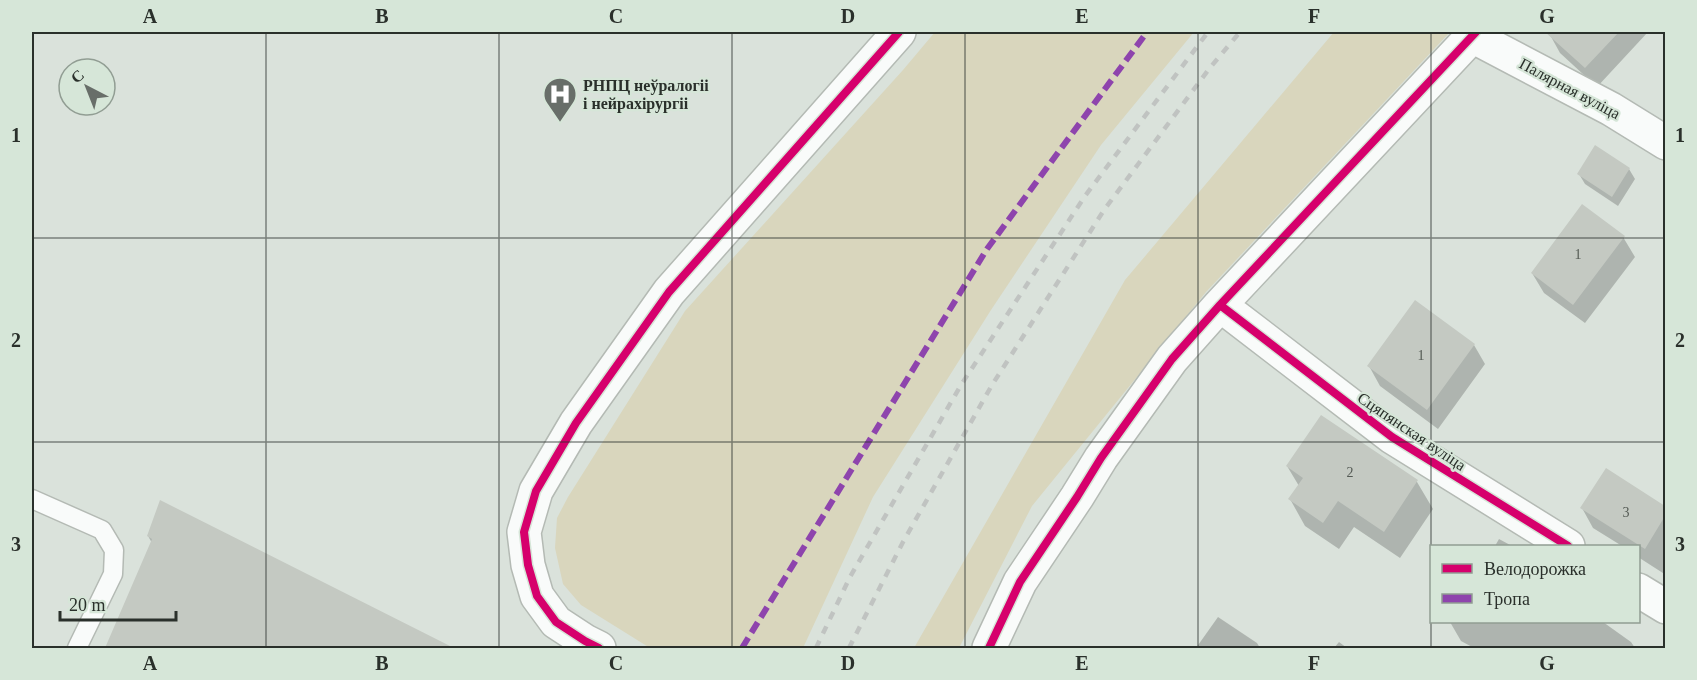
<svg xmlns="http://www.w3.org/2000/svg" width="1697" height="680" viewBox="0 0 1697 680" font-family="Georgia,serif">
<rect width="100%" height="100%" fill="#dae2db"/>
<path fill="#d9d6bd" d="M935,32H1194L1101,145L991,310L873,497L803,648H650L581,605L563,584L555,548L557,518L568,497L685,311L903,70Z
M1334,32H1450L1206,292L1032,506L959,648H914L1125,280Z"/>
<path fill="#0003" d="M1550,32H1648L1597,87L1560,53L1549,33Z
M1629,169L1635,179L1618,206L1585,184L1579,174Z
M1623,237L1635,257L1585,323L1544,293L1532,273Z
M1474,345L1485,364L1438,429L1380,386L1369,366Z
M1321,417L1417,482L1433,509L1400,558L1354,527L1339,549L1305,526L1290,499L1299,486L1287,466Z
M1606,470L1666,508V575L1638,557V546H1622L1593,528L1582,508Z
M148,536L418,634L451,648H107L152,543Z
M1499,539L1512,546H1495Z
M1218,617L1257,643L1260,648H1196Z
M1450,622H1603L1631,642L1635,648H1474L1461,641Z
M1339,642L1347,648H1334Z"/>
<path fill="#c4c9c2" d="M1545,32H1619L1585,68Z
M1595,145L1630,168L1612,197L1577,174Z
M1582,204L1625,236L1573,305L1531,273Z
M1415,300L1475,344L1427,410L1367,366Z
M1321,415L1418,480L1384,532L1338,501L1323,523L1288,499L1303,478L1286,466Z
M1606,468L1665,506V516L1645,549L1580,508Z
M160,500L454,648H105L152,539L147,536Z"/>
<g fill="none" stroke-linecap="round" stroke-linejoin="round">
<g stroke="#b4bab4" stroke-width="21">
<path id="service" d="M32,499L102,530L114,550L113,574L77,648"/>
</g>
<g stroke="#b4bab4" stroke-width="36">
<path id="minor" d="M1472,36L1611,109L1666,143
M1220,305L1392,437L1568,546
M1638,590L1666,607
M599,648L585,641L556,622L537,596L528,565L524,532L536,491L576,423L669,292L899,32
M989,648L1020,582L1077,497L1101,458L1172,359L1220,305L1476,32"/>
</g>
<use href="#service" stroke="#f9fbfa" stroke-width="18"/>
<use href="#minor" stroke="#f9fbfa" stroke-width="33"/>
<path stroke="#c0c3c1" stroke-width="4.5" stroke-dasharray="8 8" stroke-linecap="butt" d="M816,648L850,577L961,385L1085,196L1208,32
M849,648L903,542L992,385L1104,210L1209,69L1240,32"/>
<path stroke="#8e44ad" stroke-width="6" stroke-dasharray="12 6" stroke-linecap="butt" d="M742,648L987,249L1147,32"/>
<g stroke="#d6e6d8" stroke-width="11">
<path id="cycleway" d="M1220,305L1392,437L1568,546
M599,648L585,641L556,622L537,596L528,565L524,532L536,491L576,423L669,292L899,32
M989,648L1020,582L1077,497L1101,458L1172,359L1220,305L1476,32"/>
</g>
<use href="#cycleway" stroke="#d6006c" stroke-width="8"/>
</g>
<path fill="none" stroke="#2a302b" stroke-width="1.5" stroke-opacity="0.55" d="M266,32V648M499,32V648M732,32V648M965,32V648M1198,32V648M1431,32V648M32,238H1666M32,442H1666"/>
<defs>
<g id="hospital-pin" transform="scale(1.725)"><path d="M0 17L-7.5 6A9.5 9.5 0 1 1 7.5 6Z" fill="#686e69" stroke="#d6e6d8"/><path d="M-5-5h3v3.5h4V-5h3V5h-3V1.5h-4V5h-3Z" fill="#fff"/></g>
</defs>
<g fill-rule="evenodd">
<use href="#hospital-pin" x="560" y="94"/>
</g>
<g text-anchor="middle" stroke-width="4.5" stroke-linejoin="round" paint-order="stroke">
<g font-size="14" fill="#535953">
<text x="1578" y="259">1</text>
<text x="1421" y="360">1</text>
<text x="1350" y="477">2</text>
<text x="1626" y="517">3</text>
</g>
<g font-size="16" font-weight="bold" fill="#2a302b" stroke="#d6e6d8" text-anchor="start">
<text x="583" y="91">РНПЦ неўралогіі<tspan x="583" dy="18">і нейрахірургіі</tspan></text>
</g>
<g font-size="16" fill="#2a302b" stroke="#d6e6d8">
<text transform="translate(1570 88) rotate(28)" y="6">Палярная вуліца</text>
<text transform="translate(1412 431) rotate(34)" y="6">Сцяпянская вуліца</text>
</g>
</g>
<rect width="1697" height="680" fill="none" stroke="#d6e6d8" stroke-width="66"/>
<rect x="1430" y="545" width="210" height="78" fill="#d6e6d8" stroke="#919d93" stroke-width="1.5"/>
<rect x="1442" y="564" width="30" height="9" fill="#d6006c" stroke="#919d93" stroke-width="1.5"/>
<text x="1484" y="575" font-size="18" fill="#2a302b">Велодорожка</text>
<rect x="1442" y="594" width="30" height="9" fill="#8e44ad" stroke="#919d93" stroke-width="1.5"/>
<text x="1484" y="605" font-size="18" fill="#2a302b">Тропа</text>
<g transform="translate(87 87) rotate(318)"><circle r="28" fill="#d6e6d8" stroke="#919d93" stroke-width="1.5"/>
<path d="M0-4.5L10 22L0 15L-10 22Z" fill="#686e69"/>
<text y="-9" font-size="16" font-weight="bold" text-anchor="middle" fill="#2a302b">С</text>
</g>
<path d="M60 611v9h116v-9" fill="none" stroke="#2a302b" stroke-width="3"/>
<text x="69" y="611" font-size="18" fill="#2a302b" stroke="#d6e6d8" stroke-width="4.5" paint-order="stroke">20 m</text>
<rect x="33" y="33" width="1631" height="614" fill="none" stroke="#2a302b" stroke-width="2"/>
<g font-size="20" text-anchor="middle" font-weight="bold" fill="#2a302b">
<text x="150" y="23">A</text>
<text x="382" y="23">B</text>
<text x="616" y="23">C</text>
<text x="848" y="23">D</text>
<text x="1082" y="23">E</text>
<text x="1314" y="23">F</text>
<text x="1547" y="23">G</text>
<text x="16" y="142">1</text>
<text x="1680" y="142">1</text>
<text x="16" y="347">2</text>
<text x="1680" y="347">2</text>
<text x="16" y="551">3</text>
<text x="1680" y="551">3</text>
<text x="150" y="670">A</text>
<text x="382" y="670">B</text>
<text x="616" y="670">C</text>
<text x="848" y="670">D</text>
<text x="1082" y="670">E</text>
<text x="1314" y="670">F</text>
<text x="1547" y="670">G</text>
</g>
</svg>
